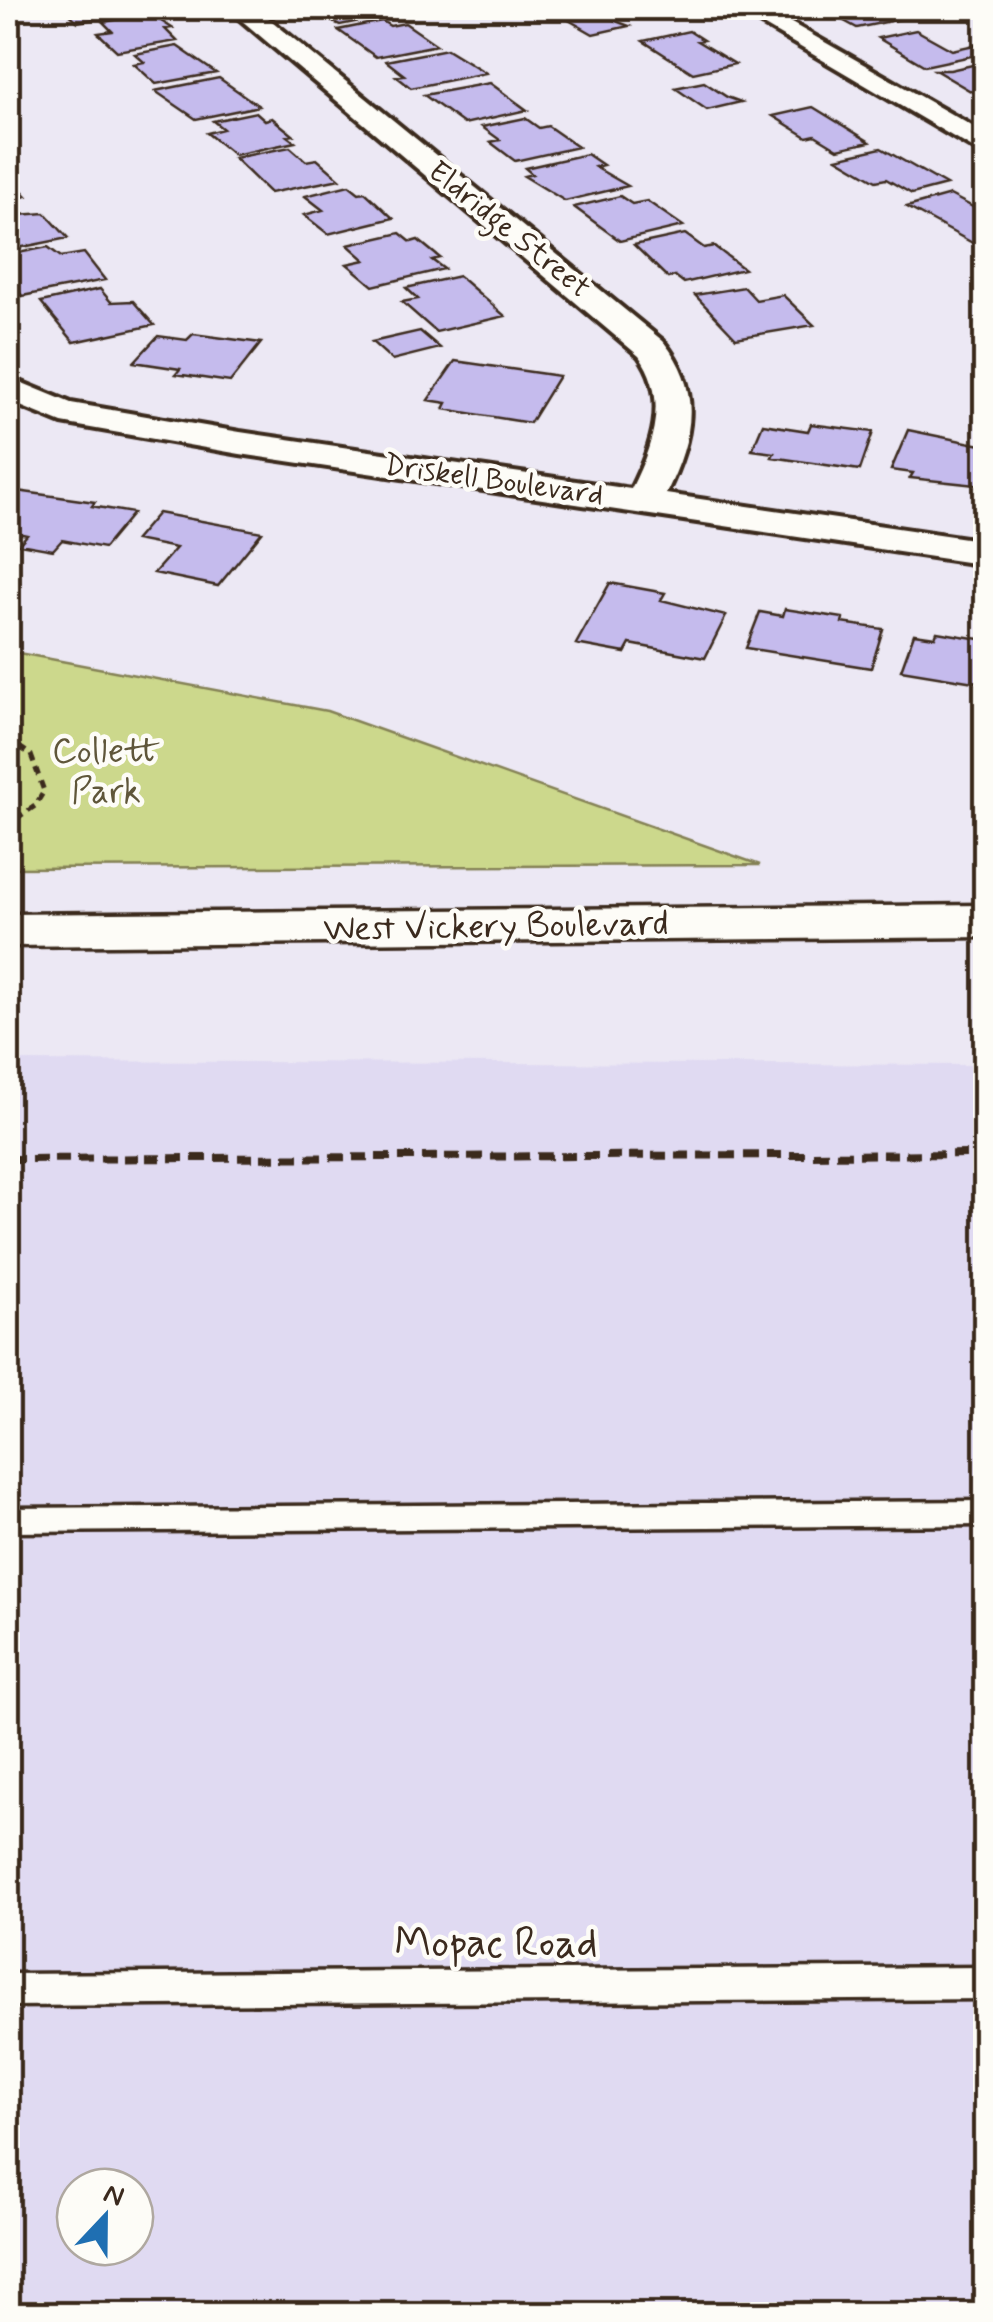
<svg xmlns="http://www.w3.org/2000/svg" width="993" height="2322" viewBox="0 0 993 2322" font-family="Mynerve,sans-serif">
<rect width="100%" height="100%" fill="#ece8f4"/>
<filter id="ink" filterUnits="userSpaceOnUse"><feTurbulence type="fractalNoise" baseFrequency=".01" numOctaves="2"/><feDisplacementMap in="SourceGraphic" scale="20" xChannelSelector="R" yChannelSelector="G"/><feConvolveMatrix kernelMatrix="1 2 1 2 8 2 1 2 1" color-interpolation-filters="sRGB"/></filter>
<g filter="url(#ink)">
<path fill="#e0daf2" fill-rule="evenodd" d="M8,1061L985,1065V2314H8ZM75,2187H135V2247H75Z"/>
<path fill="#ccd88c" stroke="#848155" stroke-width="2.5" d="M8,651L327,711L760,865L8,868Z"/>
<path fill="#c5bbed" stroke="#3b2a1e" stroke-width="2.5" d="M63,8H139L143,11L78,22Z
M302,8H378L390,15L340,25Z
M593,8L616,21L629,26L593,34L560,15Z
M606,8H647L653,11L623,17Z
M820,8H881L901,19L857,28Z
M150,14L172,28L165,29L177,41L117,51L98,33L112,31L103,22Z
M382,21L390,26L405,23L437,45L376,57L338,30Z
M916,30L952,50L974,45L986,53L925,66L878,38Z
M689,31L703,40L697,41L735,64L693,73L643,41Z
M177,46L216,73L156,84L134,64L144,62L135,54Z
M447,49L486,73L411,88L396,76L404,75L386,61Z
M986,62V100L935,70H950Z
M219,78L259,106L196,119L155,91Z
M704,82L727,97L741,102L707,110L675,88Z
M490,83L527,110L464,124L424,95Z
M813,107L870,142L838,149L815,135L807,137L773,116Z
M256,112L265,120L272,118L293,135L287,136L295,142L234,155L207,133L223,129L213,121Z
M525,118L539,128L548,126L578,147L515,161L490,142L500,140L482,127Z
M290,147L306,161L317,159L340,179L270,193L234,158Z
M881,148L946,185L912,194L886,179L876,181L837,158Z
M587,154L603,165L595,167L628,186L565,201L524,176L532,174L525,168Z
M9,176L27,196L8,200Z
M349,185L359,193L365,192L393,218L328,234L304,215L323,210L305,196Z
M950,195L986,214V244L978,246L907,207Z
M620,196L632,204L647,201L683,226L620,241L574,207Z
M13,208L19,215L45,213L68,238L8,250V209Z
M400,233L411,242L418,240L440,258L432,260L444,269L373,286L347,264L365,260L348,245Z
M685,234L704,248L714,246L744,269L684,283L675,276L668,278L634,245Z
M48,247L61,257L84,253L105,280L22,296L8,276V255Z
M459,276L505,316L436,332L402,302L418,299L406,288Z
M744,287L756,300L783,295L814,325L736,338L695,295Z
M100,289L111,302L133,301L154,325L74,342L41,302Z
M420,331L440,348L392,360L372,342Z
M193,334L261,343L230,382L176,374L180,369L134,362L158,336L187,340Z
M455,361L559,376L530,423L444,409L447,403L428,400Z
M763,424L808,431L811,424L873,432L860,470L772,457L774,453L752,450Z
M908,430L986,446V486L910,478L913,473L891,470Z
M10,490L95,502L92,506L133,513L104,548L62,540L53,550L19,544L27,535L8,531Z
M158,513L262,532L218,586L154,573L176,548L135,540Z
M610,583L665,593L661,600L726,616L705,658L630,644L625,653L576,644Z
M785,609L843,618L842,623L883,629L871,668L746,648L760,612L783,616Z
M937,632L986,640V684L901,670L914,634L935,637Z"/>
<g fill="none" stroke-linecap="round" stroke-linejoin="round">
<g stroke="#3b2a1e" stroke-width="7">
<path id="lane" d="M986,1501V1525L8,1532V1508Z
M986,1967V1999L8,2006V1974Z"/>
</g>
<g stroke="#3b2a1e" stroke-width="8">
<path id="street" d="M227,8H256L663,341C704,391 692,441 666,494L986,541V565L240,454L62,423L8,401V377L71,403L240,432L631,489C652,447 670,399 639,356Z
M734,8H765L986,134V156Z"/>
</g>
<g stroke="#3b2a1e" stroke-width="7">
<path id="secondary" d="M986,905V937L8,946V914Z"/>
</g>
<path stroke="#3b2a1e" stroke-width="5" stroke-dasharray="8 6" stroke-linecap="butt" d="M8,739L31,755L44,791L35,806L8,824"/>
<use href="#lane" fill="#fdfcf7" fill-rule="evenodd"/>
<use href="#street" fill="#fdfcf7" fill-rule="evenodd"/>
<use href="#secondary" fill="#fdfcf7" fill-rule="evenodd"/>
<path stroke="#3b2a1e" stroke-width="8" stroke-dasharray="15 8" stroke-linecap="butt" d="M8,1159L986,1154"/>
</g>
</g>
<g text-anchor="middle" stroke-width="9" stroke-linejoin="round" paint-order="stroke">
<g font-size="30" fill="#3b2a1e" stroke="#fdfcf7">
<text transform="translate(510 229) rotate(39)" y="10">Eldridge Street</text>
<text transform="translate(494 479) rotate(8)" y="10">Driskell Boulevard</text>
</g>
<g font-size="35" fill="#5f563a" stroke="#fdfcf7">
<text x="106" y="762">Collett<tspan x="106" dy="40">Park</tspan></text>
</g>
<g font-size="35" fill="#3b2a1e" stroke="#fdfcf7">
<text transform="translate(496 925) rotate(-1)" y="12">West Vickery Boulevard</text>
</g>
<g font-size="42" fill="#3b2a1e" stroke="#fdfcf7">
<text x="496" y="1956">Mopac Road</text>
</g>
</g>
<rect width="993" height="2322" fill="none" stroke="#fdfcf7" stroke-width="40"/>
<rect x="20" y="20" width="953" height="2282" fill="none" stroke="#3b2a1e" stroke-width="4" filter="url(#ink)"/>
<g transform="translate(105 2217) rotate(22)"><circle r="48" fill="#fdfcf7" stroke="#afa8a0" stroke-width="2.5"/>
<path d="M0-8L18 38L0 25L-18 38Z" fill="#1f6fb2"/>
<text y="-15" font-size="28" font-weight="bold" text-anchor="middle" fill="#3b2a1e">N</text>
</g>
</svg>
